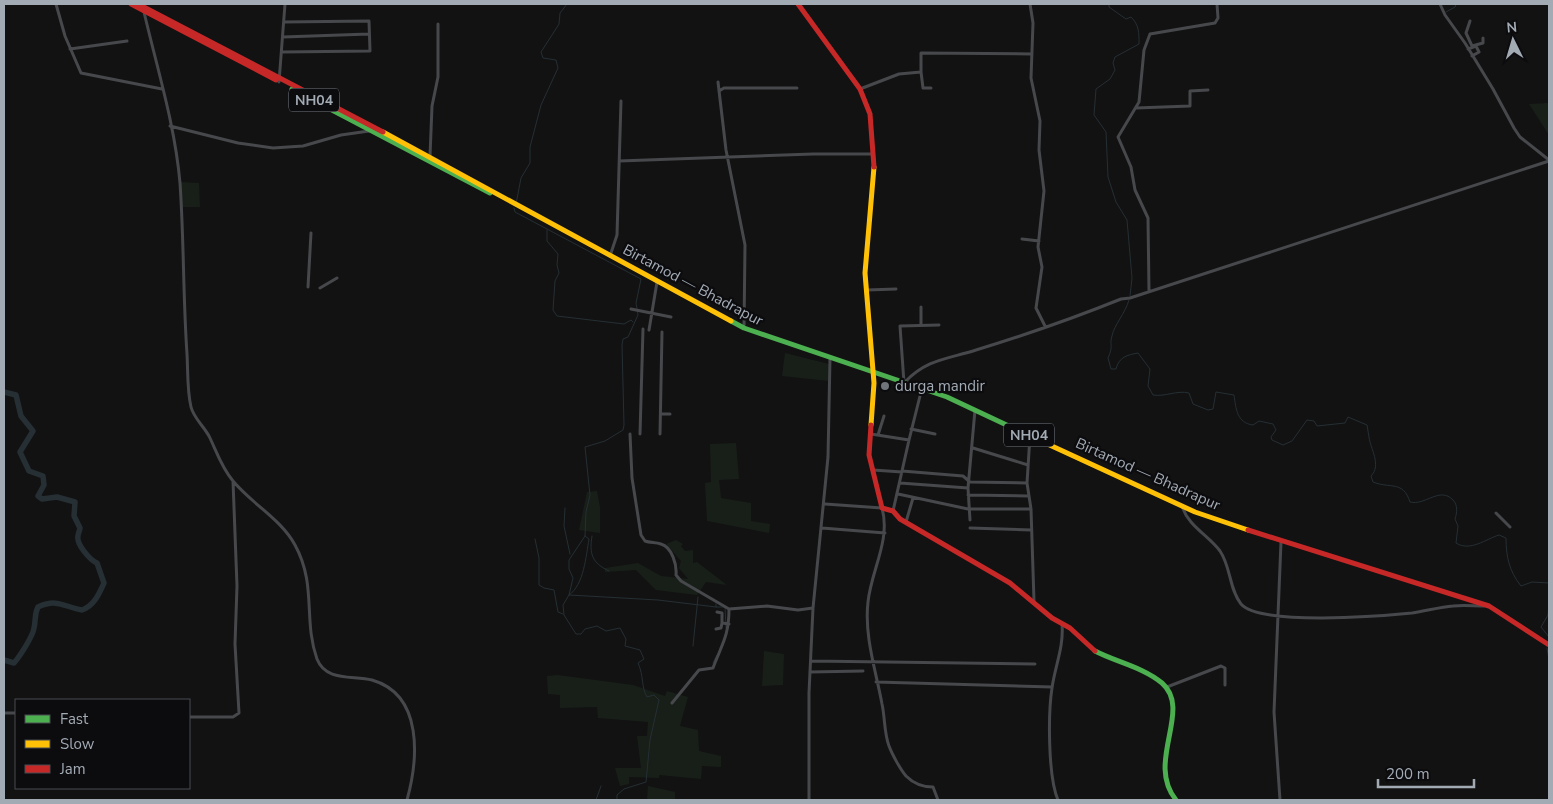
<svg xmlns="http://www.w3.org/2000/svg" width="1553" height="804" viewBox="0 0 1553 804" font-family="'Nunito Sans',sans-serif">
<rect width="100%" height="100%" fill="#121212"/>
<path fill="#181f19" d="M1549,103V135L1529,104Z
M180,182L199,183L200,207H181Z
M785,353L829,364V381L782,376Z
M736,443L739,479L719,480L721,498L751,503V521L770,524L769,533L707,521L705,483L711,482L710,444Z
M597,491L600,507V533L579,530L587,492Z
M676,540L683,544L681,546L685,551L693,550V563L697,562L727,585L706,582L697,595L656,590L636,570L605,572V568L638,563L661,576L688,579L679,568L681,561L666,544Z
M764,651L784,654L783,685L762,686Z
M558,675L633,685L665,696L667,691L688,697L680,726L698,730L699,751L721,756V767L702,766L701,779L659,775V778L629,777V784L620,786L615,768H641L637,736H647L648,722L598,718L597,707L560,708V695L548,694L547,676Z
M648,786L675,792V800H647Z"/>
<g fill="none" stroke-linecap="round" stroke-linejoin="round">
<path stroke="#252f34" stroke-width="1" d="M1109,4V7L1126,19L1131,17C1139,25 1139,32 1139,44L1115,57L1113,63L1115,70L1110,79L1096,89L1094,115L1106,132L1108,177L1116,202L1127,220L1132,278L1130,296
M1446,12L1455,7L1456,4
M516,204L521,178L530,163V147L541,105L558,68L556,60L543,58L541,52L552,35L559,24L560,13L567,4
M514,208L515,212L641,279L636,303L638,315L628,337L623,339L622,345L624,425L623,430L605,441L585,447L590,495L586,512L585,536L569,560V569L573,578L569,595L563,605L564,615L576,634H581L585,629L597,626L606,631L620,628L626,639L625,646L640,650L644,659L638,663C644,676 641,687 647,697L654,695L659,700L650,740L646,782L624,789L617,795V800
M547,230V241L558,254L557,265L559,273L555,281L553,310L557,316L624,324L631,320L633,322
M1129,300C1125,314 1114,325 1112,336C1109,345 1114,345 1108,358L1111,369H1116C1119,357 1127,355 1138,353L1150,369L1148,386L1153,395C1165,397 1177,390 1189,393L1193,404L1208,410L1213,409L1216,392L1234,395C1236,409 1237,423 1253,425L1259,421L1273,424L1276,430L1271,437L1272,440L1283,445L1292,441L1307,420L1314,421L1317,426L1345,423L1348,417L1367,425C1368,429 1368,433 1369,437C1370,448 1382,465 1371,476L1373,482C1390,489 1403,480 1410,502C1425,506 1440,486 1453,500C1458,505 1457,513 1455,519L1458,526L1456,543C1470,552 1486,539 1499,535L1506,538C1506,556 1509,571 1521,586L1532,582L1549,583
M565,508L564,526L570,554
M592,536C589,554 592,563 609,571
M535,539L539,558V585L544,588L554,590L558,612L563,614
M569,595L658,600L716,607
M569,595C584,585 586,556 589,539L585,536
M1549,603L1548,615L1541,627L1549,637
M716,604V607H725L726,628
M693,646L698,597
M1547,648L1549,659
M713,663L717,655
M596,800L601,786"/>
<path stroke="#252f34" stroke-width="5.5" d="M4,392L16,395L21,416L33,431L20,452L29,471L43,476L44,485L38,496L42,499L57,497L75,502L74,516L80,528C80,530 78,533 78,536C76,544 90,560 97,563L104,583C99,594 94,606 82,610C64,607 58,598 38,607C34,615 36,620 34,628C33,636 20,656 14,663L4,660"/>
<path stroke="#46484b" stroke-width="3" d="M56,4L65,36L81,73L162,89
M1030,4L1033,23L1031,78L1040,121L1039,150L1044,191L1038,247L1042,267L1036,308L1045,326
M1440,4L1445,15L1465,43L1493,89L1514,128L1520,137L1549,160
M144,12C157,68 175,125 180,183C184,240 183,297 187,354C188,371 187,390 191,407C194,419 205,427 210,438C217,453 222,468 233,481C252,504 281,519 295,545C317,585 303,620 317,659C326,682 353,675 372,680C424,695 418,760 407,800
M1470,21L1466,33L1472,46L1483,43V38
M283,37L369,34
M70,49L127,41
M1468,49L1476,46L1479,52L1472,56
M282,52L370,51L369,21L284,22
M921,72L923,88H931
M279,82L285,4
M718,82L726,150L745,245L744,328
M860,89L899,74L921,72V53L1032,54
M719,91L724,88H797
M1136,108L1190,106V91L1208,90
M170,126L238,143L273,148L303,146L341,135L369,131
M430,156L432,106L438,77V24
M619,161L813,154H873
M1022,239L1039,241
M610,256L617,235L621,101
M308,287L311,233
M320,288L337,278
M867,290L896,289
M1149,291L1148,218L1135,190L1131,167L1118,137L1139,102L1144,50L1150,34L1215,23L1218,18L1217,4
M631,309L671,317
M921,325V307
M649,330L657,282
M905,382C927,359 948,359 976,350C1025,335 1074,318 1121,299L1130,298L1549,161
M904,383L900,326L939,325
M661,414H670
M911,429L935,434
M630,434L632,478L641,535L645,541C650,543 656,542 661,544C672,547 677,565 676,575L681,581L729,609C729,636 722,644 713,668L699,670L672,703
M640,434L643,329
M660,434L662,332
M871,434L909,440L922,388
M878,435L884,416
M973,448L1028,465
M873,470L902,472
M902,471L963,476L970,482L1027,483
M900,483L968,488
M898,494L968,509H1031L1027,483L1030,436
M968,495L1028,496
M825,504L882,508C891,540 871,571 868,602C864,636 876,671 882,704C885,717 884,733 889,746C892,754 900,769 906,776C914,784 923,787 933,787L938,800
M1182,506C1188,526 1208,535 1220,551C1231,567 1229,589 1241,604C1260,626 1382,616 1412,613C1426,611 1440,607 1453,606C1463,605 1474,606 1484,606
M1031,509L1034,601
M893,511L909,440
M1496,513L1510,527
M970,520L968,488L975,410
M906,522L913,498
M822,528L885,533
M970,528L1031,530
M729,609L767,606L798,610L813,608
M717,612L722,613V623
M716,629L721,628L722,623L729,624
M811,661L1035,664
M810,672L863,671
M876,682L1052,687
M1167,687L1221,666L1225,668V685
M4,713H16
M189,717H233L239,713L235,644L237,586L233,481
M809,800V693L813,608L828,457L830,358
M1058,800C1048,777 1048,714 1052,688C1055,666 1064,647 1062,624
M1280,800L1274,712L1281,542"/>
<path stroke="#4caf50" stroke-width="5" d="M292,89L490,193
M731,321L744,328L947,397L1013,428
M1095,651C1116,662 1143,667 1162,683C1193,710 1145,762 1176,800"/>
<path stroke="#ffc107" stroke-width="5" d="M383,132L731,321
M871,425L874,383L865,273L874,167
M1013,428L1195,512L1248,530"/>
<path stroke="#c62828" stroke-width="5" d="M131,4L276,80
M138,4L383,132
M798,4L860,89L870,114L874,167
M871,425L869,455L882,508L893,511L900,519L1010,583L1052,618L1070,628L1095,651
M1248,530L1489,606L1549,645"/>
</g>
<circle fill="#70757b" stroke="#0c0c0e" stroke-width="2" cx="885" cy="386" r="5"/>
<g text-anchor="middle" stroke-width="4.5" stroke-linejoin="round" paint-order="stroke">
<g fill="#0c0c0e" stroke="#757b82" stroke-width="1">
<rect x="289" y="88.5" width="50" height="23" rx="4"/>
<rect x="1004" y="423.5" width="50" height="23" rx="4"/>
</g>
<g font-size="14" font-weight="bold" fill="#a2aab4">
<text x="314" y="105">NH04</text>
<text x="1029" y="440">NH04</text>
</g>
<g font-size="15" fill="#a2aab4" stroke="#0c0c0e">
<text transform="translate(693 285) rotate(28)" y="5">Birtamod — Bhadrapur</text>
<text transform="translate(1148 474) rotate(24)" y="5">Birtamod — Bhadrapur</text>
</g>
<g font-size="15" fill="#a2aab4" stroke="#0c0c0e" text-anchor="start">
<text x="895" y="391">durga mandir</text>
</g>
</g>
<rect width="1553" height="804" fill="none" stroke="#a2aab4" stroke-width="10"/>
<rect x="15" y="699" width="175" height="90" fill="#0c0c0e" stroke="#484b50"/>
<rect x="25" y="715" width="25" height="8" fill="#4caf50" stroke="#484b50"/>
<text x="60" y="724" font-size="15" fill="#a2aab4">Fast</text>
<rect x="25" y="740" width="25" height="8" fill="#ffc107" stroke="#484b50"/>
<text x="60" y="749" font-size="15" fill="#a2aab4">Slow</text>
<rect x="25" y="765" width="25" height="8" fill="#c62828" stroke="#484b50"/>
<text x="60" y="774" font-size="15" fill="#a2aab4">Jam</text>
<g transform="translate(1513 40) rotate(355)" stroke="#0c0c0e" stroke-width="4" paint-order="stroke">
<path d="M0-4L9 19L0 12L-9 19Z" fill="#a2aab4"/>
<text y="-8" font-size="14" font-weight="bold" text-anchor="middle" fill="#a2aab4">N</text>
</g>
<path d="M1378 779v8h96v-8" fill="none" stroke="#a2aab4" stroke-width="2.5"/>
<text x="1386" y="779" font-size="15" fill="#a2aab4" stroke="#0c0c0e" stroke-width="4" paint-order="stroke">200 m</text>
</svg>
